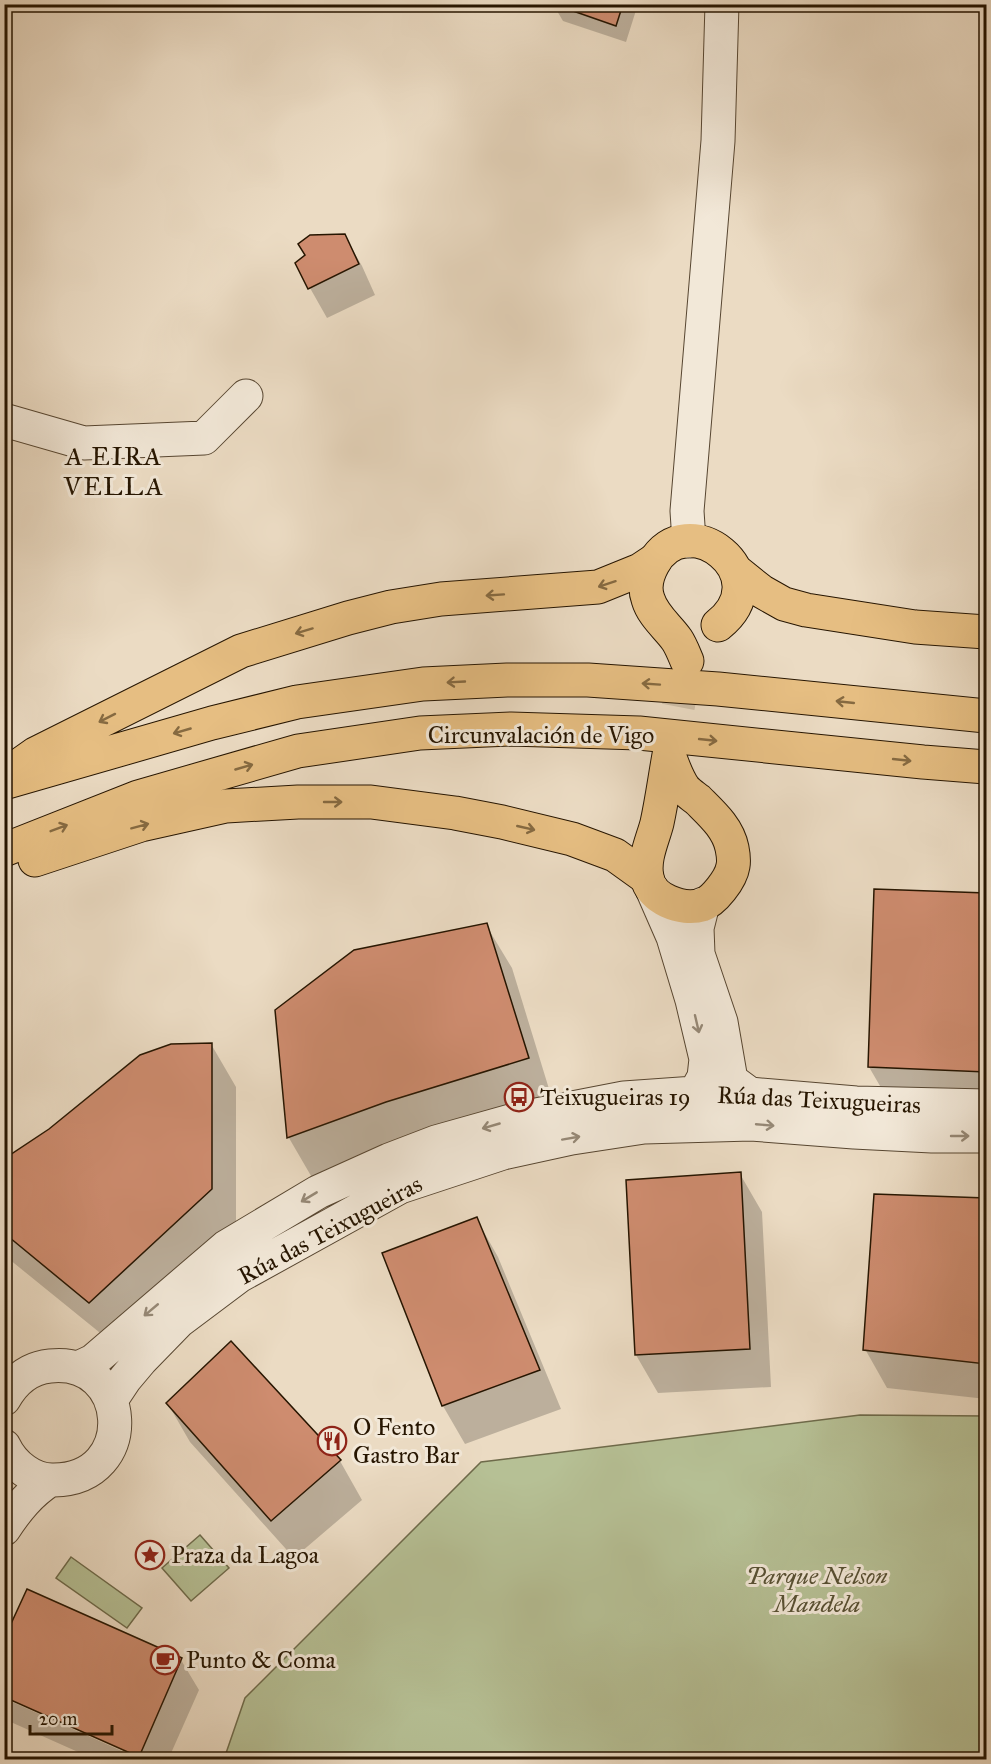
<svg xmlns="http://www.w3.org/2000/svg" width="991" height="1764" viewBox="0 0 991 1764" font-family="'IM FELL Great Primer',serif">
<rect width="100%" height="100%" fill="#ebdbc3"/>
<filter id="stains"><feTurbulence type="fractalNoise" baseFrequency=".00333" numOctaves="4"/><feColorMatrix values="0 0 0 0 .2 0 0 0 0 .09 0 0 0 0 .02 0 0 0 .5 -.17"/></filter>
<radialGradient id="worn" r=".72"><stop offset=".6" stop-color="#630" stop-opacity="0"/><stop offset="1" stop-color="#630" stop-opacity=".3"/></radialGradient>
<path fill="#b6c095" stroke="#6e6a4a" stroke-width="1.5" d="M860,1415L986,1416V1759H224L245,1698L481,1462Z
M200,1535L229,1568L191,1601L162,1568Z
M71,1557L142,1608L127,1628L56,1578Z"/>
<path fill="#0003" d="M355,4H377L376,9Z
M553,4H638L626,42L563,21Z
M344,235L362,266L375,295L327,318L310,288Z
M875,891L986,895V1114L894,1110L869,1067Z
M486,925L512,968L553,1102L314,1181L289,1138L277,1011Z
M211,1044L236,1087V1233L115,1345L4,1255V1161Z
M740,1174L762,1212L771,1387L658,1393L636,1355Z
M875,1196L986,1200V1399L887,1388L865,1349Z
M476,1218L498,1257L561,1409L465,1444L443,1406L384,1254Z
M231,1343L340,1461L362,1500L294,1558L190,1442L168,1404Z
M4,1642L181,1660L199,1690L168,1760H146V1758L8,1697V1700L142,1760H96L4,1719Z"/>
<path fill="#ce8c6f" stroke="#261500" stroke-width="1.5" d="M553,4H623L616,26Z
M345,234L359,264L308,289L295,263L305,255L298,244L310,235Z
M874,889L986,893V1072L868,1067Z
M487,923L529,1058L386,1102L287,1138L275,1010L354,950Z
M212,1043V1189L89,1303L4,1233V1159L49,1129L140,1055L171,1044Z
M741,1172L750,1349L635,1355L626,1180Z
M874,1194L986,1198V1364L863,1350Z
M477,1217L540,1370L442,1406L382,1253Z
M231,1341L341,1460L271,1521L166,1403Z
M27,1589L182,1658L139,1757L4,1697V1639Z"/>
<g fill="none" stroke-linecap="round" stroke-linejoin="round">
<path stroke="#cdbda6" stroke-width="33" stroke-dasharray="33 16" stroke-linecap="butt" d="M669,755L687,661"/>
<g stroke="#574631" stroke-width="35">
<path id="minor" d="M4,420L84,443L204,438L246,396
M689,541L687,511L718,141L722,4
M652,889L673,937L692,1000L706,1059L704,1077L695,1093
M703,904L697,928L698,954L721,1022L731,1080L750,1094
M78,1368L93,1361L226,1247L318,1192L389,1160L436,1142L521,1118L624,1098L695,1093L750,1094L856,1103L986,1106
M4,1399C14,1381 29,1368 50,1366C131,1357 140,1479 54,1480C33,1481 13,1465 4,1446
M111,1400L125,1379L141,1360L179,1321L239,1276L400,1187L503,1153L572,1138L644,1127L751,1124L854,1132L932,1136H986
M4,1529C17,1509 30,1493 50,1480"/>
</g>
<g stroke="#261500" stroke-width="35">
<path id="major" d="M736,571L761,591L784,604L806,610L915,627L986,632
M687,661C684,654 681,646 677,640C668,627 653,616 648,599C644,588 647,575 653,564C686,503 781,575 718,625
M669,755C673,766 677,778 684,788C688,793 693,796 698,800C712,814 728,828 732,848C733,853 734,861 733,866C731,879 714,901 702,905C682,911 650,899 647,877C643,859 653,839 657,823C662,800 665,777 669,755Z"/>
</g>
<g stroke="#261500" stroke-width="35">
<path id="highway" d="M18,766L35,754L241,651L348,618L391,607L441,599L598,587L640,570L655,560
M4,783L212,723L297,702L423,684L507,680H588L718,689L986,716
M4,850L138,797L298,751L420,733L511,729L639,733L923,762L986,767
M35,860L141,825L226,806L298,802H371L455,813L502,822L572,839L615,855L647,878"/>
</g>
<use href="#minor" stroke="#f2e8d8" stroke-width="33"/>
<use href="#major" stroke="#e6be82" stroke-width="33"/>
<use href="#highway" stroke="#e6be82" stroke-width="33"/>
</g>
<defs><path id="oneway-shaft" d="M-6 0H5M1.5-3L5.5 0L1.5 3" fill="none" stroke-width="1.6" stroke-linecap="round" stroke-linejoin="round" transform="scale(1.5)"/></defs>
<g stroke="#866a41">
<use href="#oneway-shaft" transform="translate(607 584) rotate(162)"/>
<use href="#oneway-shaft" transform="translate(495 595) rotate(176)"/>
<use href="#oneway-shaft" transform="translate(304 631) rotate(163)"/>
<use href="#oneway-shaft" transform="translate(456 682) rotate(177)"/>
<use href="#oneway-shaft" transform="translate(651 684) rotate(-176)"/>
<use href="#oneway-shaft" transform="translate(845 702) rotate(-174)"/>
<use href="#oneway-shaft" transform="translate(107 718) rotate(153)"/>
<use href="#oneway-shaft" transform="translate(182 731) rotate(164)"/>
<use href="#oneway-shaft" transform="translate(708 740) rotate(6)"/>
<use href="#oneway-shaft" transform="translate(902 760) rotate(6)"/>
<use href="#oneway-shaft" transform="translate(244 767) rotate(-16)"/>
<use href="#oneway-shaft" transform="translate(333 802)"/>
<use href="#oneway-shaft" transform="translate(140 826) rotate(-15)"/>
<use href="#oneway-shaft" transform="translate(59 828) rotate(-21)"/>
<use href="#oneway-shaft" transform="translate(526 828) rotate(13)"/>
</g>
<g stroke="#968977">
<use href="#oneway-shaft" transform="translate(697 1024) rotate(77)"/>
<use href="#oneway-shaft" transform="translate(765 1125) rotate(5)"/>
<use href="#oneway-shaft" transform="translate(491 1126) rotate(164)"/>
<use href="#oneway-shaft" transform="translate(960 1136)"/>
<use href="#oneway-shaft" transform="translate(571 1138) rotate(-10)"/>
<use href="#oneway-shaft" transform="translate(309 1197) rotate(149)"/>
<use href="#oneway-shaft" transform="translate(151 1310) rotate(140)"/>
</g>
<defs>
<g id="bus-ring" transform="scale(1.5)"><circle r="9.5" fill="#f2e8d8" stroke="#8f2418" stroke-width="1.5"/><path d="M-5-6H5V4H4V6H2V4H-2V6H-4V4H-5ZM-3.5-4V0h7V-4ZM-3.5 1.2v1.5H-2V1.2ZM2 1.2v1.5H3.5V1.2Z" fill="#8f2418"/></g>
<g id="restaurant-ring" transform="scale(1.5)"><circle r="9.5" fill="#f2e8d8" stroke="#8f2418" stroke-width="1.5"/><path d="M-5-6h1v4h1v-4h1v4h1v-4h1v5L-1.5 .5V6h-2V.5L-5-1ZM5-6V6H3V1.5H1.5Q1.5-4 5-6Z" fill="#8f2418"/></g>
<g id="sight-ring" transform="scale(1.5)"><circle r="9.5" fill="#f2e8d8" stroke="#8f2418" stroke-width="1.5"/><path d="M0-6L1.8-2.2L6-1.7L2.9 1.2L3.7 5.4L0 3.3L-3.7 5.4L-2.9 1.2L-6-1.7L-1.8-2.2Z" fill="#8f2418"/></g>
<g id="cafe-ring" transform="scale(1.5)"><circle r="9.5" fill="#f2e8d8" stroke="#8f2418" stroke-width="1.5"/><path d="M-5.5-4.5H6V0H3Q3 3.5 0 3.5H-2.5Q-5.5 3.5-5.5 0ZM3-3.2v2h1.7v-2ZM-6 4.5H4V6H-6Z" fill="#8f2418"/></g>
</defs>
<g fill-rule="evenodd">
<use href="#bus-ring" x="519" y="1097"/>
<use href="#restaurant-ring" x="332" y="1441"/>
<use href="#sight-ring" x="150" y="1555"/>
<use href="#cafe-ring" x="165" y="1660"/>
</g>
<g text-anchor="middle" stroke-width="6" stroke-linejoin="round" paint-order="stroke">
<g font-size="24" fill="#261500" stroke="#f2e8d8">
<text x="541" y="743">Circunvalación de Vigo</text>
<text transform="translate(819 1100) rotate(3)" y="8">Rúa das Teixugueiras</text>
<text transform="translate(330 1230) rotate(-28)" y="8">Rúa das Teixugueiras</text>
</g>
<g font-size="24" fill="#261500" stroke="#f2e8d8" text-anchor="start">
<text x="540" y="1105">Teixugueiras 19</text>
<text x="353" y="1435">O Fento<tspan x="353" dy="28">Gastro Bar</tspan></text>
<text x="171" y="1563">Praza da Lagoa</text>
<text x="186" y="1668">Punto &amp; Coma</text>
</g>
<g font-size="24" font-style="italic" fill="#585134" stroke="#f2e8d8">
<text x="817" y="1584">Parque Nelson<tspan x="817" dy="28">Mandela</tspan></text>
</g>
<g font-size="26" letter-spacing="1.5" fill="#261500" stroke="#f2e8d8">
<text x="114" y="465">A EIRA<tspan x="114" dy="30">VELLA</tspan></text>
</g>
</g>
<rect width="991" height="1764" fill="none" stroke="#ebdbc3" stroke-width="24"/>
<rect x="6" y="6" width="979" height="1752" fill="none" stroke="#261500" stroke-width="3"/>
<rect x="12" y="12" width="967" height="1740" fill="none" stroke="#261500" stroke-width="1.5"/>
<path d="M30 1725v9h82v-9" fill="none" stroke="#261500" stroke-width="3"/>
<text x="39" y="1725" font-size="18" fill="#261500" stroke="#f2e8d8" stroke-width="4.5" paint-order="stroke">20 m</text>
<rect width="100%" height="100%" filter="url(#stains)"/>
<rect width="100%" height="100%" fill="url(#worn)"/>
</svg>
